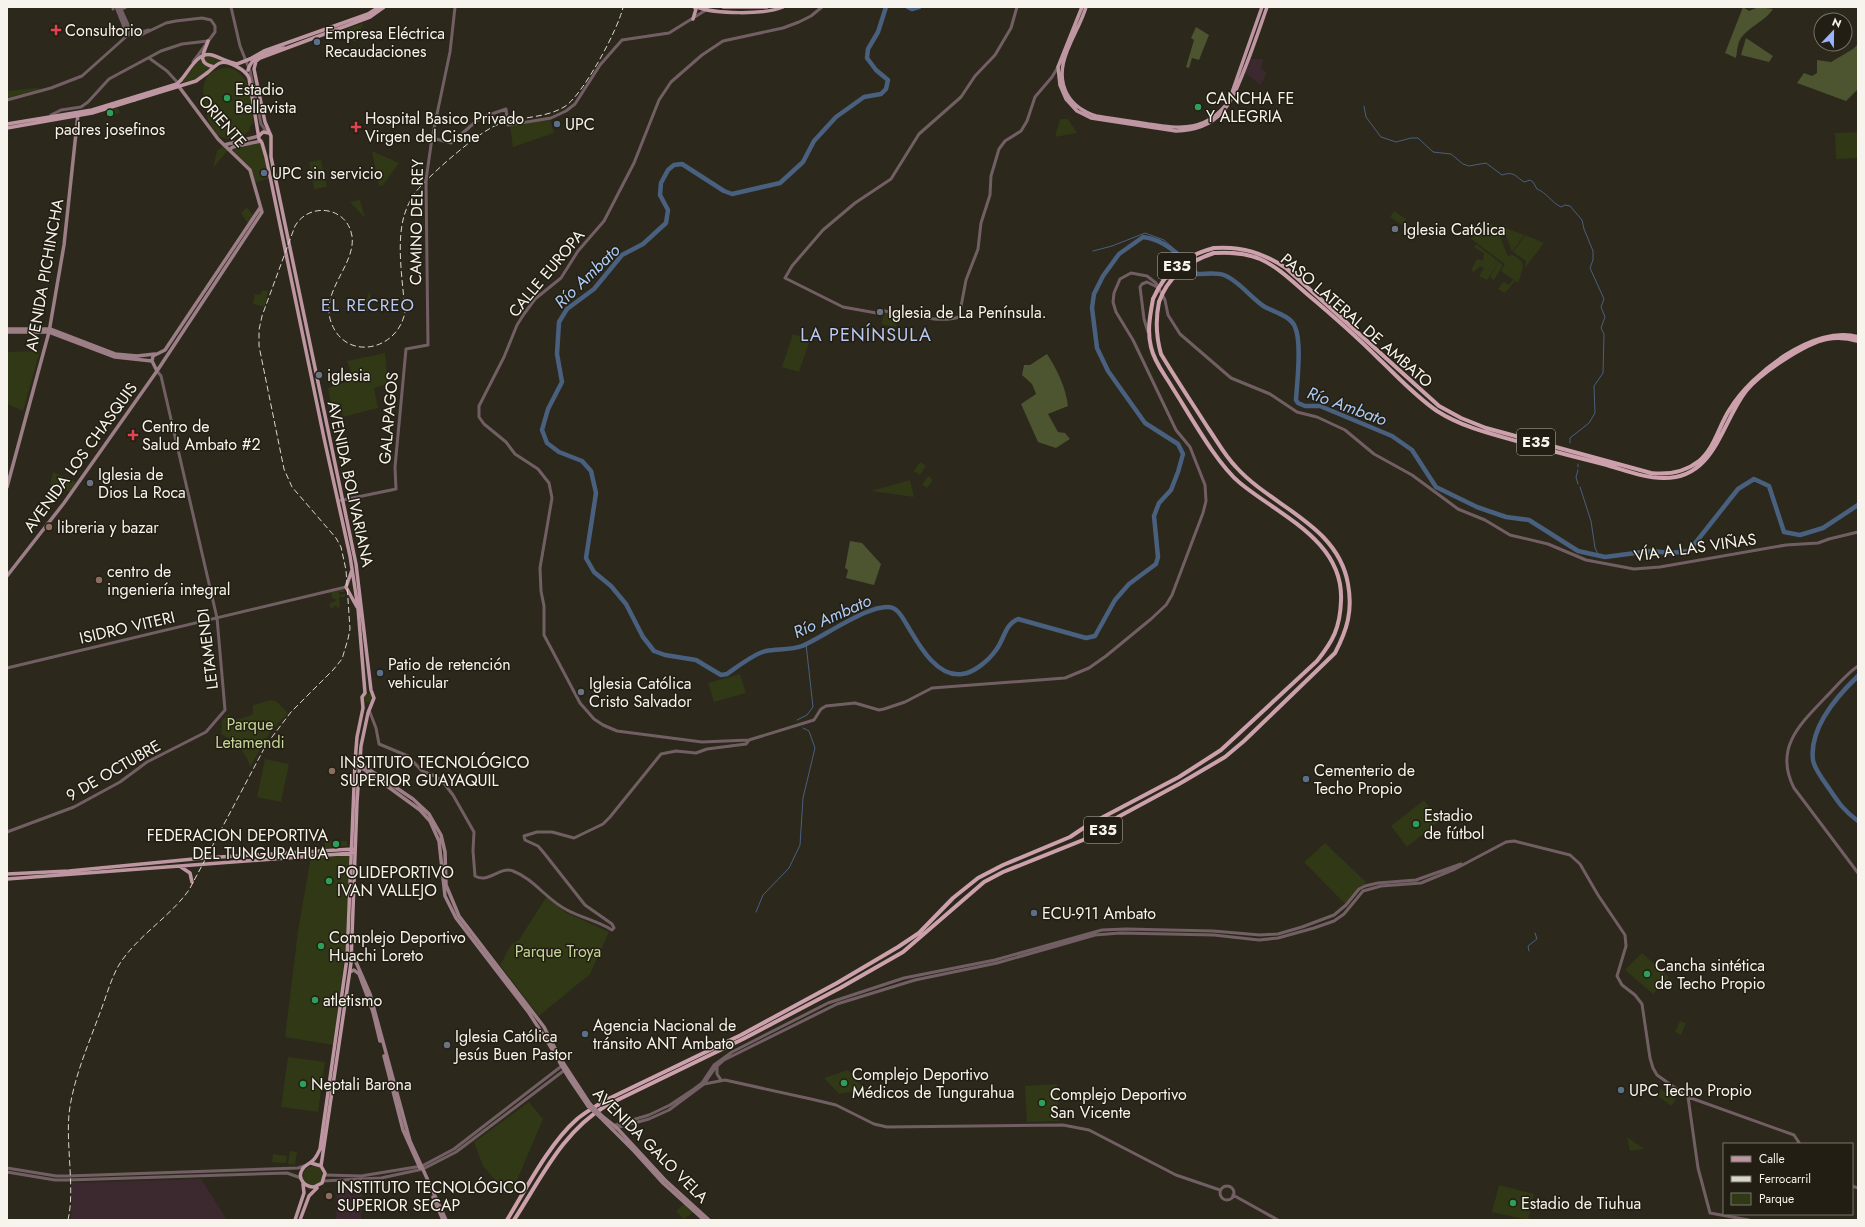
<svg xmlns="http://www.w3.org/2000/svg" width="1865" height="1227" viewBox="0 0 1865 1227" font-family="Jost,sans-serif">
<rect width="100%" height="100%" fill="#2c281c"/>
<path fill="#3c2930" d="M1250,59H1263L1261,68L1267,73L1260,85L1245,72Z
M201,1179L227,1220H71L72,1183Z
M337,1188L362,1189L361,1220H336Z"/>
<path fill="#303816" d="M363,23L356,42L348,39L346,29Z
M209,56L229,63L217,62C206,73 197,81 181,82L201,58Z
M229,68C252,73 253,103 253,123L249,128L250,130C240,140 229,142 217,135C215,129 209,124 208,119C201,96 197,68 229,68Z
M36,88L42,89L7,98V91Z
M118,108L120,113L109,116L108,111Z
M550,119L554,133L513,147L510,126Z
M1060,119H1068L1077,133L1055,137Z
M1858,132V158L1836,159L1835,133Z
M260,142L262,143L269,179L255,182L249,167L233,150Z
M224,146L228,150L213,168L217,151Z
M372,151L399,163L383,185L379,186Z
M321,160L327,187L314,189L309,162Z
M360,200L365,218L350,202Z
M247,207L254,217L249,225L241,213Z
M1394,211L1406,219L1402,225L1390,217Z
M1484,219C1500,226 1501,243 1509,257L1511,254C1528,263 1523,267 1518,283L1501,271L1505,264L1471,239Z
M1500,226L1524,235L1512,252L1505,232Z
M1525,235L1544,243L1525,268L1526,261L1513,252Z
M1476,244L1499,262L1487,280L1479,276L1484,268L1480,266L1474,272L1471,270L1477,259L1483,261L1484,253L1474,247Z
M1499,262L1503,265L1494,280L1490,277Z
M1513,280L1515,281L1505,293L1498,289L1503,282L1509,285Z
M262,290L268,291L265,307L253,304L255,294L260,295Z
M370,290L371,309L366,312L363,309Z
M885,312L900,314L896,327L881,324Z
M793,334L810,340L799,372L782,367Z
M40,351L23,411L7,404V352Z
M385,353L388,384L374,388L378,408L343,417L341,406L332,408L328,388L346,382L345,378L353,377L347,361Z
M920,462L926,466L920,475L914,471Z
M53,472L76,482L70,492L50,484Z
M928,476L933,480L927,488L922,485Z
M910,480L914,497L871,491Z
M344,589V592H339V595L345,594V597H339L340,607L337,608L336,605L331,609L329,604L337,600L332,598L331,592Z
M740,674L746,693L714,702L708,683Z
M363.5 698a4.5 4.5 0 1 1 9 0a4.5 4.5 0 1 1-9 0Z
M271,700L277,702L288,713L269,734L250,767C246,751 235,741 221,734L222,720L229,714V720C237,721 246,717 253,714V705Z
M265,759L289,764L281,802L257,797Z
M1424,800L1440,821L1407,847L1391,826Z
M325,841H347V846L325,848Z
M1325,843L1366,882L1346,905L1304,862Z
M351,853L344,960L333,1045L285,1037L298,931L311,856Z
M547,896L565,912L609,932L590,974L539,1016L500,965L511,945L519,940Z
M1642,953L1669,977L1653,994L1625,970Z
M1680,1021L1686,1023L1681,1035L1675,1032Z
M288,1057L325,1062L318,1112L281,1107Z
M848,1070L864,1089L839,1094L824,1078Z
M1057,1084L1059,1121L1027,1122L1025,1086Z
M1661,1089L1676,1100L1671,1106L1657,1095Z
M529,1102L543,1119L512,1192L504,1182L499,1185L483,1166L474,1142Z
M1627,1137L1644,1149L1630,1151Z
M290,1151L297,1152L295,1165L288,1164Z
M273,1154L287,1156L286,1163L272,1162Z
M303 1176a10 10 0 1 1 20 0a10 10 0 1 1-20 0Z
M1499,1185L1534,1194L1528,1220L1492,1212Z
M684,1204L694,1212L684,1219L676,1211Z"/>
<path fill="#4c5430" d="M1743,7L1749,11L1758,7L1773,9C1765,22 1745,28 1739,42C1737,47 1737,53 1736,58L1725,53Z
M1196,27L1209,35L1199,60L1192,58L1189,68L1186,67L1194,40L1191,38Z
M1746,38L1773,56L1769,62L1741,55Z
M1858,44V89L1846,101L1797,83L1804,73L1812,76L1817,73V60L1831,62L1853,49Z
M1047,354C1057,369 1066,388 1068,406L1048,414L1058,432L1065,433L1070,439L1056,448L1038,442L1021,404L1036,394L1032,384L1022,375L1024,365H1030Z
M850,541L862,543L881,564L874,585L846,578L848,570L845,568Z"/>
<g fill="none" stroke-linecap="round" stroke-linejoin="round">
<path stroke="#49607f" stroke-width="1" d="M1364,106L1366,117L1381,137L1396,142L1411,138H1418L1433,152L1451,154L1463,164L1469,166L1486,163L1502,175C1514,171 1515,176 1524,182L1530,180L1533,182L1537,189C1547,193 1551,202 1561,207L1565,205L1570,206L1582,220L1584,229L1593,251V260L1590,268L1604,299L1601,307L1605,317L1601,328L1604,334L1603,373L1594,386L1595,413L1589,423L1570,438V443
M1093,251L1112,246L1145,233L1164,240L1173,248
M1578,464V467
M1578,484L1576,477L1578,470
M1580,487L1591,521L1595,548L1599,556
M797,720L807,715L813,707L806,644
M756,912L763,895L789,868L800,845L803,798L815,748L809,731L803,728
M1529,951L1528,946L1537,939L1535,933"/>
<path stroke="#49607f" stroke-width="4.5" d="M886,7L878,32L868,49L867,58L876,70L888,80L886,89L881,94L864,97L836,117L814,141L803,162L780,183L732,194L724,191L682,164L674,165L668,170L661,183L660,195L668,210L666,223L643,244L622,255L594,289L567,309L559,322L557,354L562,382L548,409L542,430L547,443L559,452L582,461L591,471L596,493L586,558L594,572L611,586L626,604L643,637L654,651L665,655L696,660L721,675L727,674C737,667 755,653 766,651C778,649 792,650 802,646C822,638 874,600 893,608C900,611 903,619 907,625C918,643 936,678 962,674C974,673 989,660 996,650C1004,640 1005,624 1018,619L1086,638L1095,636L1115,600L1129,584L1156,564L1158,557L1154,516L1159,503L1171,490L1178,472L1183,454L1178,444L1145,423L1108,371L1097,348L1092,308L1094,294L1103,276L1119,254L1143,237C1167,240 1181,257 1197,274C1206,274 1216,272 1224,275C1238,280 1252,299 1265,307C1274,312 1291,316 1295,327C1302,342 1297,383 1296,400L1298,403L1305,406H1320L1392,436L1412,450L1436,487L1477,507L1506,517L1529,520L1578,551L1605,557L1651,551L1670,553L1689,551L1738,489L1754,479L1769,486L1784,532L1800,535L1823,528L1858,505
M908,7L912,9L919,7
M1858,676C1837,696 1809,728 1813,760C1814,768 1823,780 1828,787C1838,802 1843,810 1858,821"/>
<path stroke="#725f64" stroke-width="3" d="M116,7L126,32L130,35H141L166,23L176,21L202,18L211,20L215,26V32L193,62
M231,7L240,46L250,71L261,124L266,131
M822,7L811,16L799,22L783,28L723,41L702,55L671,82L659,100L634,163L604,221L578,251L561,278L535,299L524,314L517,325L504,357L479,406V417L484,424L506,442L515,454L538,469L549,483L552,498L540,568L541,591L544,606V635L580,703L594,719L603,725L617,731L702,742L749,740L814,720L821,709L826,706L855,703L879,710L884,709L905,702L932,688L1065,678L1089,668L1106,656L1151,619L1166,605L1172,595L1203,513L1206,501L1205,485L1190,447L1176,430L1133,340L1116,312L1113,302L1114,293L1120,279L1131,273L1147,276L1156,283L1165,300L1168,315L1180,334L1231,378L1270,394L1297,412L1317,417L1345,430L1374,454L1412,475L1458,509L1485,520L1510,535L1548,544L1586,560L1634,569L1660,567L1786,545L1818,543L1829,539L1858,532
M1017,7L1011,28L995,55L975,76L961,97L919,134L891,179L855,203L823,230L792,266L785,278L843,307L882,314L884,311C906,313 938,324 959,317L966,280L978,249L981,223L990,195L991,176L999,149L1005,141L1021,131L1027,121L1035,97L1052,77L1058,67
M113,9V7
M121,9L130,29
M119,10L126,7
M131,32L138,33L149,30
M149,58L167,71L178,83
M7,100L51,88L82,76L129,34
M51,115L61,110L81,107L88,102L109,79L161,51L182,44L208,41
M432,138L451,143L480,118L506,109L508,125L551,118L566,111L575,104L600,65L622,40L669,33L706,10
M426,180L432,138L450,52L455,7
M1148,332L1144,319L1140,287L1142,284L1147,282L1159,288
M338,501L396,489L395,467L406,349L428,345L426,183
M1858,666C1845,675 1836,687 1825,698C1799,725 1774,749 1794,788L1858,873
M7,668L346,587
M369,710L376,728L379,744L408,756L422,771L435,776L443,782L453,795L474,832L473,851L475,876C489,884 499,866 513,871C534,879 547,900 567,910C582,918 598,921 612,930L614,928L612,924L585,905L544,853L538,846L525,840L524,836L537,832H552L574,838L603,824L610,817L661,754L676,751L696,753L707,749L746,744L749,740
M7,832L74,807L120,782L147,762L206,732L225,710L217,618L161,376L157,371
M717,1067V1074L721,1080
M704,1084L725,1080L811,1099L836,1105L874,1124L887,1127L1063,1125L1089,1130L1176,1175L1220,1190
M1688,1097L1698,1168L1710,1213L1749,1220
M612,1126L649,1115L670,1105L694,1089L702,1083L714,1065L732,1052L828,1003L904,978L995,960L1102,930L1126,929L1213,931L1260,935L1278,934L1302,927L1334,915L1346,905L1359,889L1365,886L1378,883L1416,880L1461,864
M612,1129L649,1119L669,1110L704,1084L715,1068L724,1060L837,1004L915,980L997,963L1095,935L1120,933L1214,935L1259,940L1278,938L1314,928L1334,921L1344,914L1363,891L1381,886L1421,883L1455,869L1506,842L1514,841L1570,855L1580,864L1598,895L1625,935L1626,946L1617,976L1622,985L1635,995L1642,1004L1650,1058L1653,1068L1657,1075L1688,1097L1794,1135L1800,1144
M7,1168L56,1176H68L298,1168L304,1166
M7,1172L55,1180H68L287,1173L301,1178
M325,1175L361,1176L422,1166L454,1149L563,1065
M323,1181L381,1178L423,1169L456,1152L566,1069
M1220 1193a7 7 0 1 1 14 0a7 7 0 1 1-14 0Z
M1852,1186L1858,1188
M1233,1195L1278,1220"/>
<path stroke="#9c7e86" stroke-width="3.5" d="M224,145L259,136
M230,149L233,147L261,141
M7,329H50L115,354L137,356L155,354
M7,332H49L115,357L152,361
M157,371L152,361L153,356L165,350L260,208
M7,487L49,332L64,245L78,114
M7,576L64,503L157,371L262,212L250,170L218,139L177,84
M358,762L413,799L429,814L441,835L445,852L446,885L459,916L544,1027L560,1058L590,1104
M355,766L365,770L420,810L430,821L439,841L445,896L456,918L529,1013L546,1039L569,1078L588,1106
M352,953L370,994L410,1141L446,1220
M350,972L354,970L359,974L373,1012L380,1041
M384,1056L403,1130L420,1168
M601,1115L616,1127L665,1180L709,1220
M600,1117L634,1151L663,1183L704,1220
M433,1197L443,1220"/>
<path stroke="#bd96a1" stroke-width="3.5" d="M697,7C715,14 764,15 783,7
M723,7H767
M1082,7L1058,67L1060,85L1066,99L1077,111L1091,118L1176,131C1220,130 1231,104 1245,68C1253,48 1260,27 1267,7
M1086,7C1078,35 1051,64 1067,94C1073,105 1084,112 1096,116C1113,119 1131,121 1148,124C1182,129 1206,132 1229,101L1262,7
M693,19L696,9L694,7
M208,41C205,52 195,63 214,67
M250,59L264,51L368,14L379,7
M207,73C211,70 215,65 220,63C228,60 246,70 249,78L259,139L262,143L266,157L324,438L350,556L358,608L365,693
M7,124L92,110L177,84L181,80
M7,128L92,113L134,100
M260,135L263,132L269,133
M352,570L346,587L357,607
M359,778L370,773
M181,867L190,873L192,882
M7,874L69,871L204,858L353,849
M7,879L353,853
M311,1163L321,1166L325,1173L322,1183L314,1187C305,1187 297,1179 302,1170C304,1165 308,1165 311,1162C316,1159 318,1153 320,1149L347,958L355,762L357,737L363,708L362,697L365,693
M321,1166L351,963L357,802L361,746L368,713L374,698L371,690L356,564L271,157V136L265,122L254,69L256,61L260,58L370,17L384,7
M295,1220L304,1193L303,1184
M300,1220L309,1196L317,1188"/>
<path stroke="#cca1ac" stroke-width="4" d="M1214,248C1242,246 1263,253 1286,268L1439,406L1461,418L1486,428L1651,473C1669,475 1685,472 1699,461C1715,448 1719,425 1730,409C1751,374 1815,324 1858,337
M1214,253C1230,252 1246,253 1260,259C1278,267 1292,281 1307,294C1332,315 1356,336 1379,359C1397,376 1415,396 1437,411C1462,427 1491,434 1520,442C1547,450 1575,457 1603,464C1622,469 1643,478 1663,478C1715,479 1721,423 1746,391C1760,373 1806,343 1827,339C1838,337 1848,338 1858,341
M507,1220C526,1189 549,1144 576,1120C585,1112 595,1107 604,1101L741,1035L837,983L898,947L919,933L953,898L978,878L1003,865L1070,837L1088,825L1179,777L1221,750L1317,661C1333,641 1340,628 1341,601C1344,541 1280,516 1240,483C1216,463 1190,415 1172,387C1165,375 1154,362 1151,347C1147,331 1150,316 1153,299
M514,1220C542,1177 562,1132 607,1105L743,1039L840,988L903,952L984,882L1003,872L1098,834L1118,817L1179,784L1225,757L1244,741L1335,653C1347,630 1353,611 1348,584C1338,525 1272,507 1236,467C1225,456 1217,441 1208,428C1192,403 1176,379 1161,354C1156,336 1155,321 1159,302"/>
<path stroke="#d9d6ce" stroke-width="1" stroke-dasharray="6 3" stroke-linecap="butt" d="M68,1220C75,1190 66,1147 69,1114C73,1079 89,1043 101,1010C108,992 113,970 126,955C145,931 171,915 189,890L266,745L291,712L333,670L342,659L348,639L350,629L346,570L341,547L336,538L292,487L284,469L259,346V330L262,316L295,226C309,202 347,206 352,236C356,265 320,291 331,322C345,362 398,351 405,312C403,283 396,244 404,216C406,209 410,200 414,194C427,177 478,132 497,125C519,116 544,119 564,107C582,97 619,28 623,7"/>
<path stroke="#725f64" stroke-width="3" d="M119,7L125,25L131,32
M426,183V180"/>
<path stroke="#9c7e86" stroke-width="3.5" d="M590,1104L601,1115
M588,1106L600,1117"/>
<path stroke="#bd96a1" stroke-width="3.5" d="M248,70C252,56 270,49 284,48
M181,80C189,71 198,51 212,55C221,58 228,62 237,64L250,59
M134,100L196,81L207,73"/>
<path stroke="#cca1ac" stroke-width="4" d="M1153,299C1166,270 1184,256 1214,248
M1159,302C1168,276 1189,261 1214,253"/>
</g>
<g fill="#e0444e" stroke="#221e13" stroke-width="1.5">
<path d="M54 24h4v4h4v4h-4v4h-4v-4h-4v-4h4z"/>
<path d="M354 121h4v4h4v4h-4v4h-4v-4h-4v-4h4z"/>
<path d="M131 429h4v4h4v4h-4v4h-4v-4h-4v-4h4z"/>
</g>
<g fill="#5c6f8a" stroke="#221e13" stroke-width="1.5">
<circle cx="317" cy="42" r="4"/>
<circle cx="557" cy="124" r="4"/>
<circle cx="264" cy="173" r="4"/>
<circle cx="380" cy="673" r="4"/>
<circle cx="1306" cy="779" r="4"/>
<circle cx="1034" cy="913" r="4"/>
<circle cx="585" cy="1034" r="4"/>
<circle cx="1621" cy="1090" r="4"/>
</g>
<g fill="#2e9e5b" stroke="#221e13" stroke-width="1.5">
<circle cx="227" cy="98" r="4"/>
<circle cx="1198" cy="107" r="4"/>
<circle cx="110" cy="113" r="4"/>
<circle cx="1416" cy="824" r="4"/>
<circle cx="336" cy="844" r="4"/>
<circle cx="329" cy="881" r="4"/>
<circle cx="321" cy="946" r="4"/>
<circle cx="1647" cy="974" r="4"/>
<circle cx="315" cy="1000" r="4"/>
<circle cx="844" cy="1083" r="4"/>
<circle cx="303" cy="1084" r="4"/>
<circle cx="1042" cy="1103" r="4"/>
<circle cx="1513" cy="1203" r="4"/>
</g>
<g fill="#6b7280" stroke="#221e13" stroke-width="1.5">
<circle cx="1395" cy="229" r="4"/>
<circle cx="880" cy="312" r="4"/>
<circle cx="319" cy="375" r="4"/>
<circle cx="90" cy="483" r="4"/>
<circle cx="581" cy="692" r="4"/>
<circle cx="447" cy="1045" r="4"/>
</g>
<g fill="#8d6e63" stroke="#221e13" stroke-width="1.5">
<circle cx="49" cy="527" r="4"/>
<circle cx="99" cy="580" r="4"/>
<circle cx="332" cy="771" r="4"/>
<circle cx="329" cy="1196" r="4"/>
</g>
<g text-anchor="middle" stroke-width="3" stroke-linejoin="round" paint-order="stroke">
<g fill="#221e13" stroke="#b7b4ac" stroke-width="1">
<rect x="1158" y="253" width="38" height="26" rx="3"/>
<rect x="1517" y="429" width="38" height="26" rx="3"/>
<rect x="1084" y="817" width="38" height="26" rx="3"/>
</g>
<g font-size="15" font-weight="bold" fill="#f7f4ed">
<text x="1177" y="271">E35</text>
<text x="1536" y="447">E35</text>
<text x="1103" y="835">E35</text>
</g>
<g font-size="16" fill="#f7f4ed" stroke="#221e13" text-anchor="start">
<text x="65" y="36">Consultorio</text>
<text x="325" y="39">Empresa Eléctrica<tspan x="325" dy="18">Recaudaciones</tspan></text>
<text x="235" y="95">Estadio<tspan x="235" dy="18">Bellavista</tspan></text>
<text x="1206" y="104">CANCHA FE<tspan x="1206" dy="18">Y ALEGRIA</tspan></text>
<text x="365" y="124">Hospital Basico Privado<tspan x="365" dy="18">Virgen del Cisne</tspan></text>
<text x="565" y="130">UPC</text>
<text x="110" y="135" text-anchor="middle">padres josefinos</text>
<text x="272" y="179">UPC sin servicio</text>
<text x="1403" y="235">Iglesia Católica</text>
<text x="888" y="318">Iglesia de La Península.</text>
<text x="327" y="381">iglesia</text>
<text x="142" y="432">Centro de<tspan x="142" dy="18">Salud Ambato #2</tspan></text>
<text x="98" y="480">Iglesia de<tspan x="98" dy="18">Dios La Roca</tspan></text>
<text x="57" y="533">libreria y bazar</text>
<text x="107" y="577">centro de<tspan x="107" dy="18">ingeniería integral</tspan></text>
<text x="388" y="670">Patio de retención<tspan x="388" dy="18">vehicular</tspan></text>
<text x="589" y="689">Iglesia Católica<tspan x="589" dy="18">Cristo Salvador</tspan></text>
<text x="340" y="768">INSTITUTO TECNOLÓGICO<tspan x="340" dy="18">SUPERIOR GUAYAQUIL</tspan></text>
<text x="1314" y="776">Cementerio de<tspan x="1314" dy="18">Techo Propio</tspan></text>
<text x="1424" y="821">Estadio<tspan x="1424" dy="18">de fútbol</tspan></text>
<text x="328" y="841" text-anchor="end">FEDERACION DEPORTIVA<tspan x="328" dy="18">DEL TUNGURAHUA</tspan></text>
<text x="337" y="878">POLIDEPORTIVO<tspan x="337" dy="18">IVAN VALLEJO</tspan></text>
<text x="1042" y="919">ECU-911 Ambato</text>
<text x="329" y="943">Complejo Deportivo<tspan x="329" dy="18">Huachi Loreto</tspan></text>
<text x="1655" y="971">Cancha sintética<tspan x="1655" dy="18">de Techo Propio</tspan></text>
<text x="323" y="1006">atletismo</text>
<text x="593" y="1031">Agencia Nacional de<tspan x="593" dy="18">tránsito ANT Ambato</tspan></text>
<text x="455" y="1042">Iglesia Católica<tspan x="455" dy="18">Jesús Buen Pastor</tspan></text>
<text x="852" y="1080">Complejo Deportivo<tspan x="852" dy="18">Médicos de Tungurahua</tspan></text>
<text x="311" y="1090">Neptali Barona</text>
<text x="1629" y="1096">UPC Techo Propio</text>
<text x="1050" y="1100">Complejo Deportivo<tspan x="1050" dy="18">San Vicente</tspan></text>
<text x="337" y="1193">INSTITUTO TECNOLÓGICO<tspan x="337" dy="18">SUPERIOR SECAP</tspan></text>
<text x="1521" y="1209">Estadio de Tiuhua</text>
</g>
<g font-size="16" fill="#f7f4ed" stroke="#221e13">
<text transform="translate(223 121) rotate(49)" y="6">ORIENTE</text>
<text transform="translate(416 222) rotate(-89)" y="6">CAMINO DEL REY</text>
<text transform="translate(546 273) rotate(-50)" y="6">CALLE EUROPA</text>
<text transform="translate(44 275) rotate(-80)" y="6">AVENIDA PICHINCHA</text>
<text transform="translate(1357 320) rotate(41)" y="6">PASO LATERAL DE AMBATO</text>
<text transform="translate(388 418) rotate(-85)" y="6">GALAPAGOS</text>
<text transform="translate(80 457) rotate(-54)" y="6">AVENIDA LOS CHASQUIS</text>
<text transform="translate(351 484) rotate(78)" y="6">AVENIDA BOLIVARIANA</text>
<text transform="translate(1695 547) rotate(-8)" y="6">VÍA A LAS VIÑAS</text>
<text transform="translate(127 627) rotate(-13)" y="6">ISIDRO VITERI</text>
<text transform="translate(207 649) rotate(-97)" y="6">LETAMENDI</text>
<text transform="translate(113 770) rotate(-30)" y="6">9 DE OCTUBRE</text>
<text transform="translate(651 1145) rotate(45)" y="6">AVENIDA GALO VELA</text>
</g>
<g font-size="16" fill="#c6d696" stroke="#221e13">
<text x="250" y="730">Parque<tspan x="250" dy="18">Letamendi</tspan></text>
<text x="558" y="957">Parque Troya</text>
</g>
<g font-size="17" font-style="italic" fill="#acccf7" stroke="#221e13">
<text transform="translate(587 276) rotate(-44)" y="6">Río Ambato</text>
<text transform="translate(1347 406) rotate(20)" y="6">Río Ambato</text>
<text transform="translate(832 616) rotate(-24)" y="6">Río Ambato</text>
</g>
<g font-size="17" letter-spacing="1" fill="#bacaf3" stroke="#221e13">
<text x="368" y="311">EL RECREO</text>
</g>
<g font-size="18" letter-spacing="1" fill="#bacaf3" stroke="#221e13">
<text x="866" y="341">LA PENÍNSULA</text>
</g>
</g>
<rect width="1865" height="1227" fill="none" stroke="#f7f4ed" stroke-width="16"/>
<rect x="1723" y="1143" width="130" height="72" fill="#221e13" stroke="#77746a"/>
<rect x="1731" y="1156" width="20" height="6" fill="#bd96a1" stroke="#77746a"/>
<text x="1759" y="1163" font-size="12" fill="#f7f4ed">Calle</text>
<rect x="1731" y="1176" width="20" height="6" fill="#d9d6ce" stroke="#77746a"/>
<text x="1759" y="1183" font-size="12" fill="#f7f4ed">Ferrocarril</text>
<rect x="1731" y="1193" width="20" height="12" fill="#303816" stroke="#77746a"/>
<text x="1759" y="1203" font-size="12" fill="#f7f4ed">Parque</text>
<g transform="translate(1833 32) rotate(22)"><circle r="19" fill="#221e13" stroke="#77746a"/>
<path d="M0-3L7 15L0 10L-7 15Z" fill="#99b5fd"/>
<text y="-6" font-size="11" font-weight="bold" text-anchor="middle" fill="#f7f4ed">N</text>
</g>
</svg>
